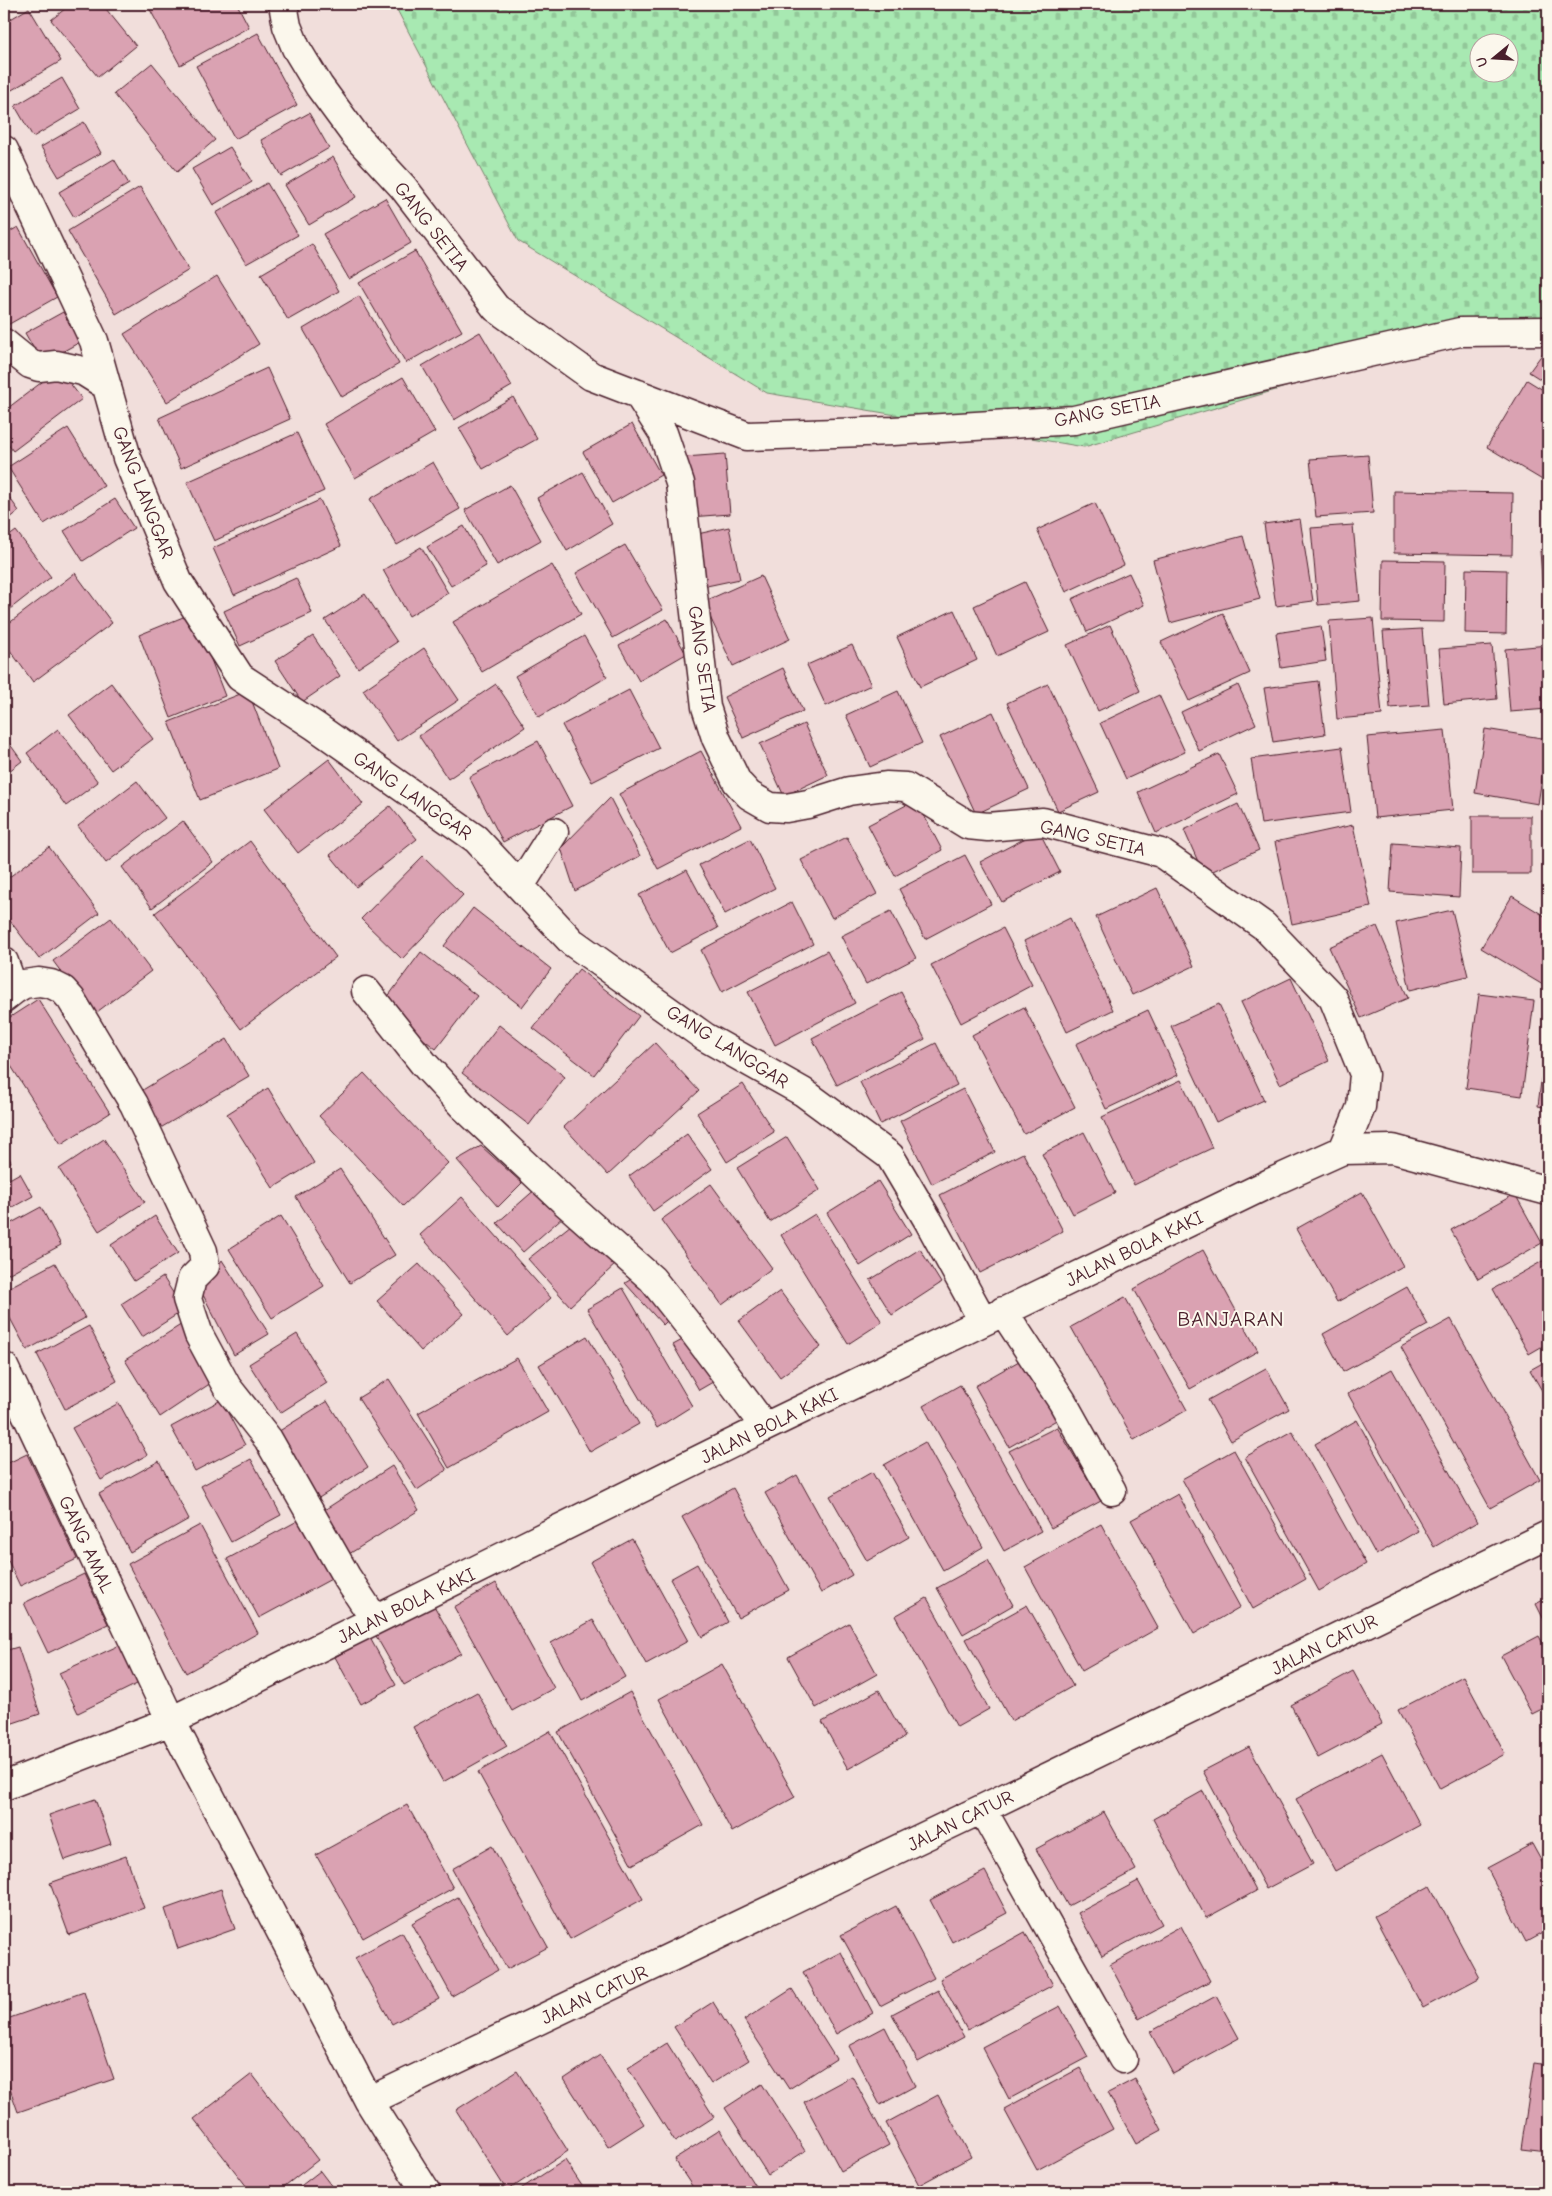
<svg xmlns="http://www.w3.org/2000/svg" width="1552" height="2196" viewBox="0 0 1552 2196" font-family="'Comic Neue',sans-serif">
<defs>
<pattern id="cemetery-stones" width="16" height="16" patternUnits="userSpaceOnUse" patternTransform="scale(1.25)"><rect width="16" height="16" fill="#a8e9b2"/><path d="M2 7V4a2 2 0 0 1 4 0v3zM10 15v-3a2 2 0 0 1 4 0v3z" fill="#92c799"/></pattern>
</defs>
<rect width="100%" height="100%" fill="#f1dedb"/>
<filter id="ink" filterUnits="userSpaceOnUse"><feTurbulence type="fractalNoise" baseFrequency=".02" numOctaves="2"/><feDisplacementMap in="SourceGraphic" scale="10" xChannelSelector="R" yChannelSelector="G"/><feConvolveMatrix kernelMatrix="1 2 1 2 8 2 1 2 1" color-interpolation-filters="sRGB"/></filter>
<g filter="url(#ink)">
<path fill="url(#cemetery-stones)" stroke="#79846e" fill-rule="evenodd" d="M394,4H1548V323L1353,367L1084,447L767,393L518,241ZM1480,42H1510V72H1480Z"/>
<path fill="#daa2b2" stroke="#4a1f2b" d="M71,4H102L136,46L98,77L51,20Z
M147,4H237L249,27L180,65Z
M29,8L61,61L5,94L4,91V23Z
M258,33L297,105L235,139L196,66Z
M152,63L215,140L177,172L114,94Z
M62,78L80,109L33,137L15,106Z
M309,113L329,148L281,176L261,140Z
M84,122L101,153L59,177L41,147Z
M230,147L252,182L213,205L192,169Z
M333,157L356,197L309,225L285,185Z
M114,159L129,184L74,217L59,192Z
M267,183L298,235L246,264L216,213Z
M140,187L189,270L116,314L68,231Z
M385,198L411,243L349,279L323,234Z
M18,227L57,297L4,327V235Z
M312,244L339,291L288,320L261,274Z
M415,251L462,331L406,363L359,283Z
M217,276L259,344L167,402L124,334Z
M359,296L399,364L342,397L303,329Z
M63,312L80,342L42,363L25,333Z
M480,332L512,386L454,420L422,366Z
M1548,346V384L1529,372Z
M267,368L290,419L181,468L159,418Z
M59,369L82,399L13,451L4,439V411Z
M4,370L9,377L4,380Z
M403,377L435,432L355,478L324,424Z
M1527,380L1548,393V474L1544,481L1487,447Z
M513,397L537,439L483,469L459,428Z
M632,424L661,475L612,503L583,452Z
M68,428L104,486L44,524L8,467Z
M297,433L324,491L214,541L187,482Z
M4,445L9,451L4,456Z
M725,454L730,514L690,517L685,457Z
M1368,455L1373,513L1316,517L1310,459Z
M433,462L460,509L397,545L370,499Z
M583,472L612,524L567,551L537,498Z
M510,485L541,540L497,565L465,510Z
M4,490L19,511L4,523Z
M1394,491L1513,493L1512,555L1394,553Z
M115,499L134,528L83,561L64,531Z
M320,500L341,546L234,595L213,548Z
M1095,503L1124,565L1066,592L1037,530Z
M1300,519L1313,601L1276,606L1264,524Z
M1353,525L1360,601L1318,605L1311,528Z
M464,526L486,566L451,586L427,547Z
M729,527L740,579L702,587L693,535Z
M16,531L51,577L10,609L4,601V540Z
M1243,536L1260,599L1170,623L1153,560Z
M625,545L663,610L613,638L576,573Z
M421,547L448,593L409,616L383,570Z
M1540,551L1548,552V603H1544Z
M1383,560L1445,561L1444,622L1382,621Z
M552,565L581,614L482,672L453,622Z
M1466,569L1507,570L1506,634L1465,633Z
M75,573L112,623L33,682L4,642V627Z
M1129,573L1144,605L1087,632L1072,599Z
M761,576L790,639L733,666L703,602Z
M296,578L312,613L240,646L224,611Z
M1025,582L1049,632L997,656L974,606Z
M365,594L397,642L358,668L325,620Z
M954,610L977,660L920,687L897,637Z
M193,613L225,696L171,718L139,635Z
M1223,613L1250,673L1189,701L1161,642Z
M1373,618L1382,715L1337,719L1329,621Z
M667,619L686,654L639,681L619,646Z
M1110,625L1140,691L1098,711L1067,645Z
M1321,626L1326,661L1281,668L1276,633Z
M1422,629L1429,705L1390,708L1383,631Z
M313,636L340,676L302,702L275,661Z
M584,636L607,677L539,717L515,676Z
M852,645L871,685L826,706L807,665Z
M1492,645L1497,699L1444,704L1439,649Z
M1548,645V709L1510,712L1505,649Z
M424,648L459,700L397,741L363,690Z
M783,668L803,711L743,738L724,697Z
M1318,681L1325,734L1273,742L1264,688Z
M111,683L153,739L111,770L69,715Z
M496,684L525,727L448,779L419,736Z
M1048,684L1099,792L1058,811L1007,703Z
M1238,685L1256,724L1199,751L1181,712Z
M629,690L659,748L592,782L562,725Z
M248,691L278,769L200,800L169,722Z
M898,691L922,743L870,767L846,715Z
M1159,695L1185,752L1126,779L1100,723Z
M993,712L1029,789L976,814L940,737Z
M804,724L828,775L784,796L760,744Z
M58,729L98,782L66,806L27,753Z
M1485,729L1548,739L1538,804L1475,793Z
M1445,730L1453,810L1375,818L1367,737Z
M4,736L22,761L4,775Z
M538,741L572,806L503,842L469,777Z
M1342,747L1351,812L1261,824L1251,759Z
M701,751L741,826L658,869L619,794Z
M1219,754L1238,794L1156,833L1138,792Z
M329,759L363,804L298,853L264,809Z
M137,781L165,818L106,863L78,826Z
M610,798L640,856L575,891L561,848Z
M916,800L942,850L895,876L868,825Z
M1238,804L1259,850L1204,875L1184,830Z
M390,806L417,839L356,887L330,855Z
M1472,816H1531V874H1472Z
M183,821L213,862L152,908L122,867Z
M1353,825L1371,907L1292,924L1275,842Z
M1039,831L1060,872L1002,902L980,862Z
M847,837L877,894L832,918L801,860Z
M750,839L775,888L725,914L699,865Z
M250,841L336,957L241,1029L155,913Z
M1393,843L1461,848L1459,897L1390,892Z
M49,847L99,913L39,959L4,913V881Z
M965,855L991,904L925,939L899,889Z
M423,856L463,895L402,959L361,919Z
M687,870L718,928L670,953L639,895Z
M1157,888L1194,966L1132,995L1096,917Z
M1512,896L1548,918V988L1481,948Z
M792,902L813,944L722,992L701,950Z
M473,908L551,969L522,1007L444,946Z
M1452,910L1468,976L1410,990L1396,923Z
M891,911L916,958L866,984L841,936Z
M111,918L151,971L93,1015L53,961Z
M1070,918L1113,1010L1067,1032L1024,941Z
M1377,926L1408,998L1361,1018L1329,947Z
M1003,928L1032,985L961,1023L931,965Z
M827,951L855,1003L775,1045L748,992Z
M421,952L477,996L436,1049L381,1006Z
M579,969L639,1016L594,1075L533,1028Z
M1291,978L1329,1061L1280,1084L1241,1002Z
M901,992L925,1039L837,1085L812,1038Z
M1479,994L1534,1001L1522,1096L1466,1088Z
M38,999L110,1113L61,1144L4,1055V1021Z
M1219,1004L1264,1100L1216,1122L1171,1026Z
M1024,1007L1075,1107L1024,1134L972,1035Z
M1148,1010L1178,1075L1106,1109L1076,1044Z
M499,1025L565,1077L529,1125L462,1073Z
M1547,1032H1548V1108L1538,1106Z
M227,1039L249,1076L157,1130L136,1094Z
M655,1043L699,1091L608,1175L564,1127Z
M936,1043L957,1085L880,1124L860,1082Z
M364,1073L448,1163L403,1206L319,1116Z
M1181,1080L1212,1148L1134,1185L1102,1117Z
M743,1084L774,1132L727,1162L697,1113Z
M268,1088L314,1163L273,1188L227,1114Z
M963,1089L995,1152L932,1184L900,1121Z
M1084,1132L1115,1193L1073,1214L1042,1154Z
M687,1134L712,1169L653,1211L629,1176Z
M787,1137L820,1190L770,1222L737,1168Z
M104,1139L145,1202L99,1231L59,1169Z
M481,1146L522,1183L498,1207L457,1160Z
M4,1149L11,1162L4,1166Z
M1023,1153L1063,1231L980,1273L940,1195Z
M340,1169L395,1255L350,1283L296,1197Z
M20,1173L33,1196L4,1212V1182Z
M878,1181L911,1234L860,1266L827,1213Z
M711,1184L772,1268L722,1305L661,1220Z
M538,1187L564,1216L523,1252L497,1223Z
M1362,1192L1403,1266L1337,1302L1296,1229Z
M1515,1194L1542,1243L1478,1279L1451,1230Z
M462,1197L551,1298L508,1336L420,1235Z
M41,1207L61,1245L6,1275L4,1272V1227Z
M815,1214L882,1322L848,1344L781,1235Z
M155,1216L178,1253L134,1281L111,1245Z
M281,1216L324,1286L272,1318L229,1249Z
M571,1225L616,1264L570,1306L528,1259Z
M920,1249L941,1283L892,1315L870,1280Z
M1203,1250L1258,1351L1190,1389L1134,1289Z
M1548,1258V1343L1529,1354L1493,1289Z
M222,1260L269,1334L234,1355L201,1291Z
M55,1263L85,1318L27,1350L4,1307V1290Z
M419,1264L464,1314L421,1351L377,1301Z
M638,1275L673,1315L663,1325L625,1283Z
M163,1277L184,1310L142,1337L121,1304Z
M1407,1287L1428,1325L1343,1372L1323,1334Z
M623,1288L692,1406L657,1428L587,1309Z
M780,1291L821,1347L780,1377L739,1321Z
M1125,1297L1187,1410L1134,1440L1071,1327Z
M1451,1319L1540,1480L1490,1508L1401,1347Z
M187,1321L214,1381L160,1417L125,1360Z
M89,1326L117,1381L65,1409L37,1354Z
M297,1334L327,1383L280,1413L249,1364Z
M587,1336L639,1424L590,1452L539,1365Z
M688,1337L718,1379L699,1390L673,1345Z
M1026,1357L1060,1418L1009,1447L975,1386Z
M517,1358L548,1412L449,1468L418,1413Z
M1548,1360V1401L1530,1370Z
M1266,1368L1289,1409L1231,1441L1208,1400Z
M1392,1369L1477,1522L1434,1547L1348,1394Z
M389,1379L447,1470L417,1490L358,1398Z
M960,1385L1041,1531L1004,1551L923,1406Z
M221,1400L245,1445L195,1471L171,1427Z
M327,1401L368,1467L314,1501L273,1435Z
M119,1403L147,1455L101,1480L72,1428Z
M1357,1420L1418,1531L1376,1555L1315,1444Z
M1057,1427L1101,1501L1051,1528L1009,1451Z
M1292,1431L1366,1564L1319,1591L1245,1457Z
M925,1442L983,1547L943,1570L884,1465Z
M1234,1450L1306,1579L1253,1609L1182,1479Z
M27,1454L77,1559L20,1586L4,1552V1465Z
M251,1459L281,1515L231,1542L201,1486Z
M159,1461L189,1519L130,1552L99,1494Z
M392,1466L419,1510L341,1559L315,1516Z
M872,1472L909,1537L867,1561L830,1496Z
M797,1475L852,1575L821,1593L765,1493Z
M733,1488L789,1590L738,1618L682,1517Z
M1178,1494L1240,1607L1194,1634L1131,1520Z
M303,1518L335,1577L259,1618L227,1559Z
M1101,1524L1158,1628L1082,1671L1025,1567Z
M200,1525L258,1633L186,1673L128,1564Z
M632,1539L688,1641L646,1664L590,1562Z
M988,1560L1013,1605L963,1634L937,1588Z
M697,1564L728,1622L702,1637L670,1579Z
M84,1574L108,1624L48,1653L24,1603Z
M496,1583L554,1688L512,1711L454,1607Z
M1548,1597V1628L1536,1604Z
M927,1598L989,1709L957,1727L895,1616Z
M433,1604L461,1653L404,1685L376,1636Z
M1027,1605L1073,1686L1011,1721L966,1639Z
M4,1618L10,1638L4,1640Z
M593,1620L625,1677L582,1701L551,1643Z
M849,1623L877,1674L816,1708L788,1657Z
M1539,1636L1548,1653V1706L1532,1714L1501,1656Z
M370,1638L396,1685L361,1704L335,1657Z
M120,1645L139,1683L78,1713L59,1673Z
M18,1647L40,1714L4,1726V1651Z
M722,1664L795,1797L732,1832L659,1699Z
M1353,1671L1382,1724L1318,1758L1291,1705Z
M1463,1676L1505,1754L1440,1789L1398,1710Z
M879,1690L905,1737L848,1769L822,1722Z
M477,1692L507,1746L443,1782L413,1727Z
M630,1692L703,1825L632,1865L558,1732Z
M550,1731L643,1899L570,1939L478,1772Z
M1249,1747L1313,1864L1266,1889L1203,1771Z
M1382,1753L1420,1825L1335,1871L1296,1799Z
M1203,1791L1256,1891L1206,1918L1153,1819Z
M95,1799L111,1844L65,1860L49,1815Z
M407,1805L453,1888L363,1938L316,1855Z
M1104,1812L1136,1870L1068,1906L1036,1849Z
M1532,1844L1548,1873V1930L1526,1942L1487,1868Z
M492,1846L548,1947L507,1969L452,1869Z
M126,1856L144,1908L69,1935L50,1883Z
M985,1871L1007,1913L952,1942L930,1900Z
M1138,1881L1162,1924L1102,1956L1078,1913Z
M1430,1886L1479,1978L1423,2008L1374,1916Z
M221,1889L235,1929L178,1949L165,1909Z
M458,1897L498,1970L452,1996L412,1923Z
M896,1906L934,1978L880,2006L841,1935Z
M1181,1926L1210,1981L1139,2019L1110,1965Z
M402,1932L439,1999L392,2024L355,1958Z
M1025,1932L1053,1985L967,2030L940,1979Z
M841,1952L873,2013L836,2034L803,1972Z
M792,1989L836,2059L789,2089L744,2020Z
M938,1990L964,2037L918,2062L892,2014Z
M84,1992L114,2079L18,2112L4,2072V2020Z
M1216,1996L1239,2038L1173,2074L1150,2032Z
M713,2002L749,2060L711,2084L674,2027Z
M1060,2006L1088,2057L1009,2099L982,2047Z
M885,2027L915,2086L880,2105L849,2046Z
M667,2043L714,2117L675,2142L628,2068Z
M600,2055L644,2124L608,2147L564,2079Z
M1534,2063L1548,2065V2152L1521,2149Z
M1080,2068L1113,2129L1037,2170L1004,2109Z
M517,2071L568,2151L507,2191L456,2110Z
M252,2074L318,2160L277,2192H251L194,2119Z
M852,2076L889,2145L841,2171L804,2102Z
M1135,2079L1162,2130L1136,2144L1108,2093Z
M762,2084L805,2151L768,2175L725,2108Z
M938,2095L971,2157L919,2185L886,2123Z
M720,2130L758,2191L756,2192H696L674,2159Z
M565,2160L586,2192H516Z
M320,2171L336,2192H293Z"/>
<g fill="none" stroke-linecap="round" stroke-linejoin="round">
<g stroke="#4a1f2b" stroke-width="31">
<path id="minor" d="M283,4L287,26L296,48L319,86L355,135L403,187L496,308L591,376L747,436L893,431L1074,420L1460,332L1548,331
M4,150L94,341L127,458L178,581L240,677L315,726L476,839L572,942L705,1037L803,1092L890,1156L929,1222L983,1321
M4,343L30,364L39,367L56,365L83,371L107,386
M638,394L663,433L680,483L706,707L716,738L737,782L749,795L770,807L786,808L808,804L849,791L886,786L906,787L968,825L988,827L1043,822L1161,853L1264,926L1333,998L1364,1074L1361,1107L1343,1150
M520,886L554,832
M4,962L14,990L4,998
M14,990L24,984L39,982L51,984L63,990L71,999L134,1104L203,1251L205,1266L192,1279L187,1299L199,1335L227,1387L268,1439L346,1576L375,1620
M366,991L424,1064L462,1105L566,1203L652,1279L690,1327L765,1427
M1003,1311L1062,1401L1112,1491
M4,1367L171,1721L369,2101L426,2192
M4,1786L171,1721L765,1427L1270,1183L1343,1150L1393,1149L1548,1191
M982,1809L1123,2059
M369,2101L982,1809L1548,1535"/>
</g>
<use href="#minor" stroke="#fbf7ec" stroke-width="28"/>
</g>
</g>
<g text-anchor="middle" stroke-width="4" stroke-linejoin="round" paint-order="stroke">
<g font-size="19" fill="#4a1f2b" stroke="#fbf7ec">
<text transform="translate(432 226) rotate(52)" y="7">GANG SETIA</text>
<text transform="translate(1107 410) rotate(-11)" y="7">GANG SETIA</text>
<text transform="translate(144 492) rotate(69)" y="7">GANG LANGGAR</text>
<text transform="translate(703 659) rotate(82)" y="7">GANG SETIA</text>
<text transform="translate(413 795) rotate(35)" y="7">GANG LANGGAR</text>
<text transform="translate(1093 837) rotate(13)" y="7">GANG SETIA</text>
<text transform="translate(728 1046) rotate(32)" y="7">GANG LANGGAR</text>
<text transform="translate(1134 1248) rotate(-26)" y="7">JALAN BOLA KAKI</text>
<text transform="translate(769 1425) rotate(-26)" y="7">JALAN BOLA KAKI</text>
<text transform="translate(87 1544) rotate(65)" y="7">GANG AMAL</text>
<text transform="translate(406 1605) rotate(-26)" y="7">JALAN BOLA KAKI</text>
<text transform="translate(1324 1644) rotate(-26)" y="7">JALAN CATUR</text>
<text transform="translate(960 1820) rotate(-26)" y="7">JALAN CATUR</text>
<text transform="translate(594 1994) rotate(-25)" y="7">JALAN CATUR</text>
</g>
<g font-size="21" letter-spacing="1" fill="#4a1f2b" stroke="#fbf7ec">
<text x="1231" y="1326">BANJARAN</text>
</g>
</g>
<rect width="1552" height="2196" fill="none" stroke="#fbf7ec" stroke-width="20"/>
<rect x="10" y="10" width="1532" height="2176" fill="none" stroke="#4a1f2b" stroke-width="2" filter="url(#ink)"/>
<g transform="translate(1494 58) rotate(252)"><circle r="24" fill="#fbf7ec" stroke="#b4a19f"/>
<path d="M0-4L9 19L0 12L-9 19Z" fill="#4a1f2b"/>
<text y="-8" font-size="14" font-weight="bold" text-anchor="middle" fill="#4a1f2b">U</text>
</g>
</svg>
